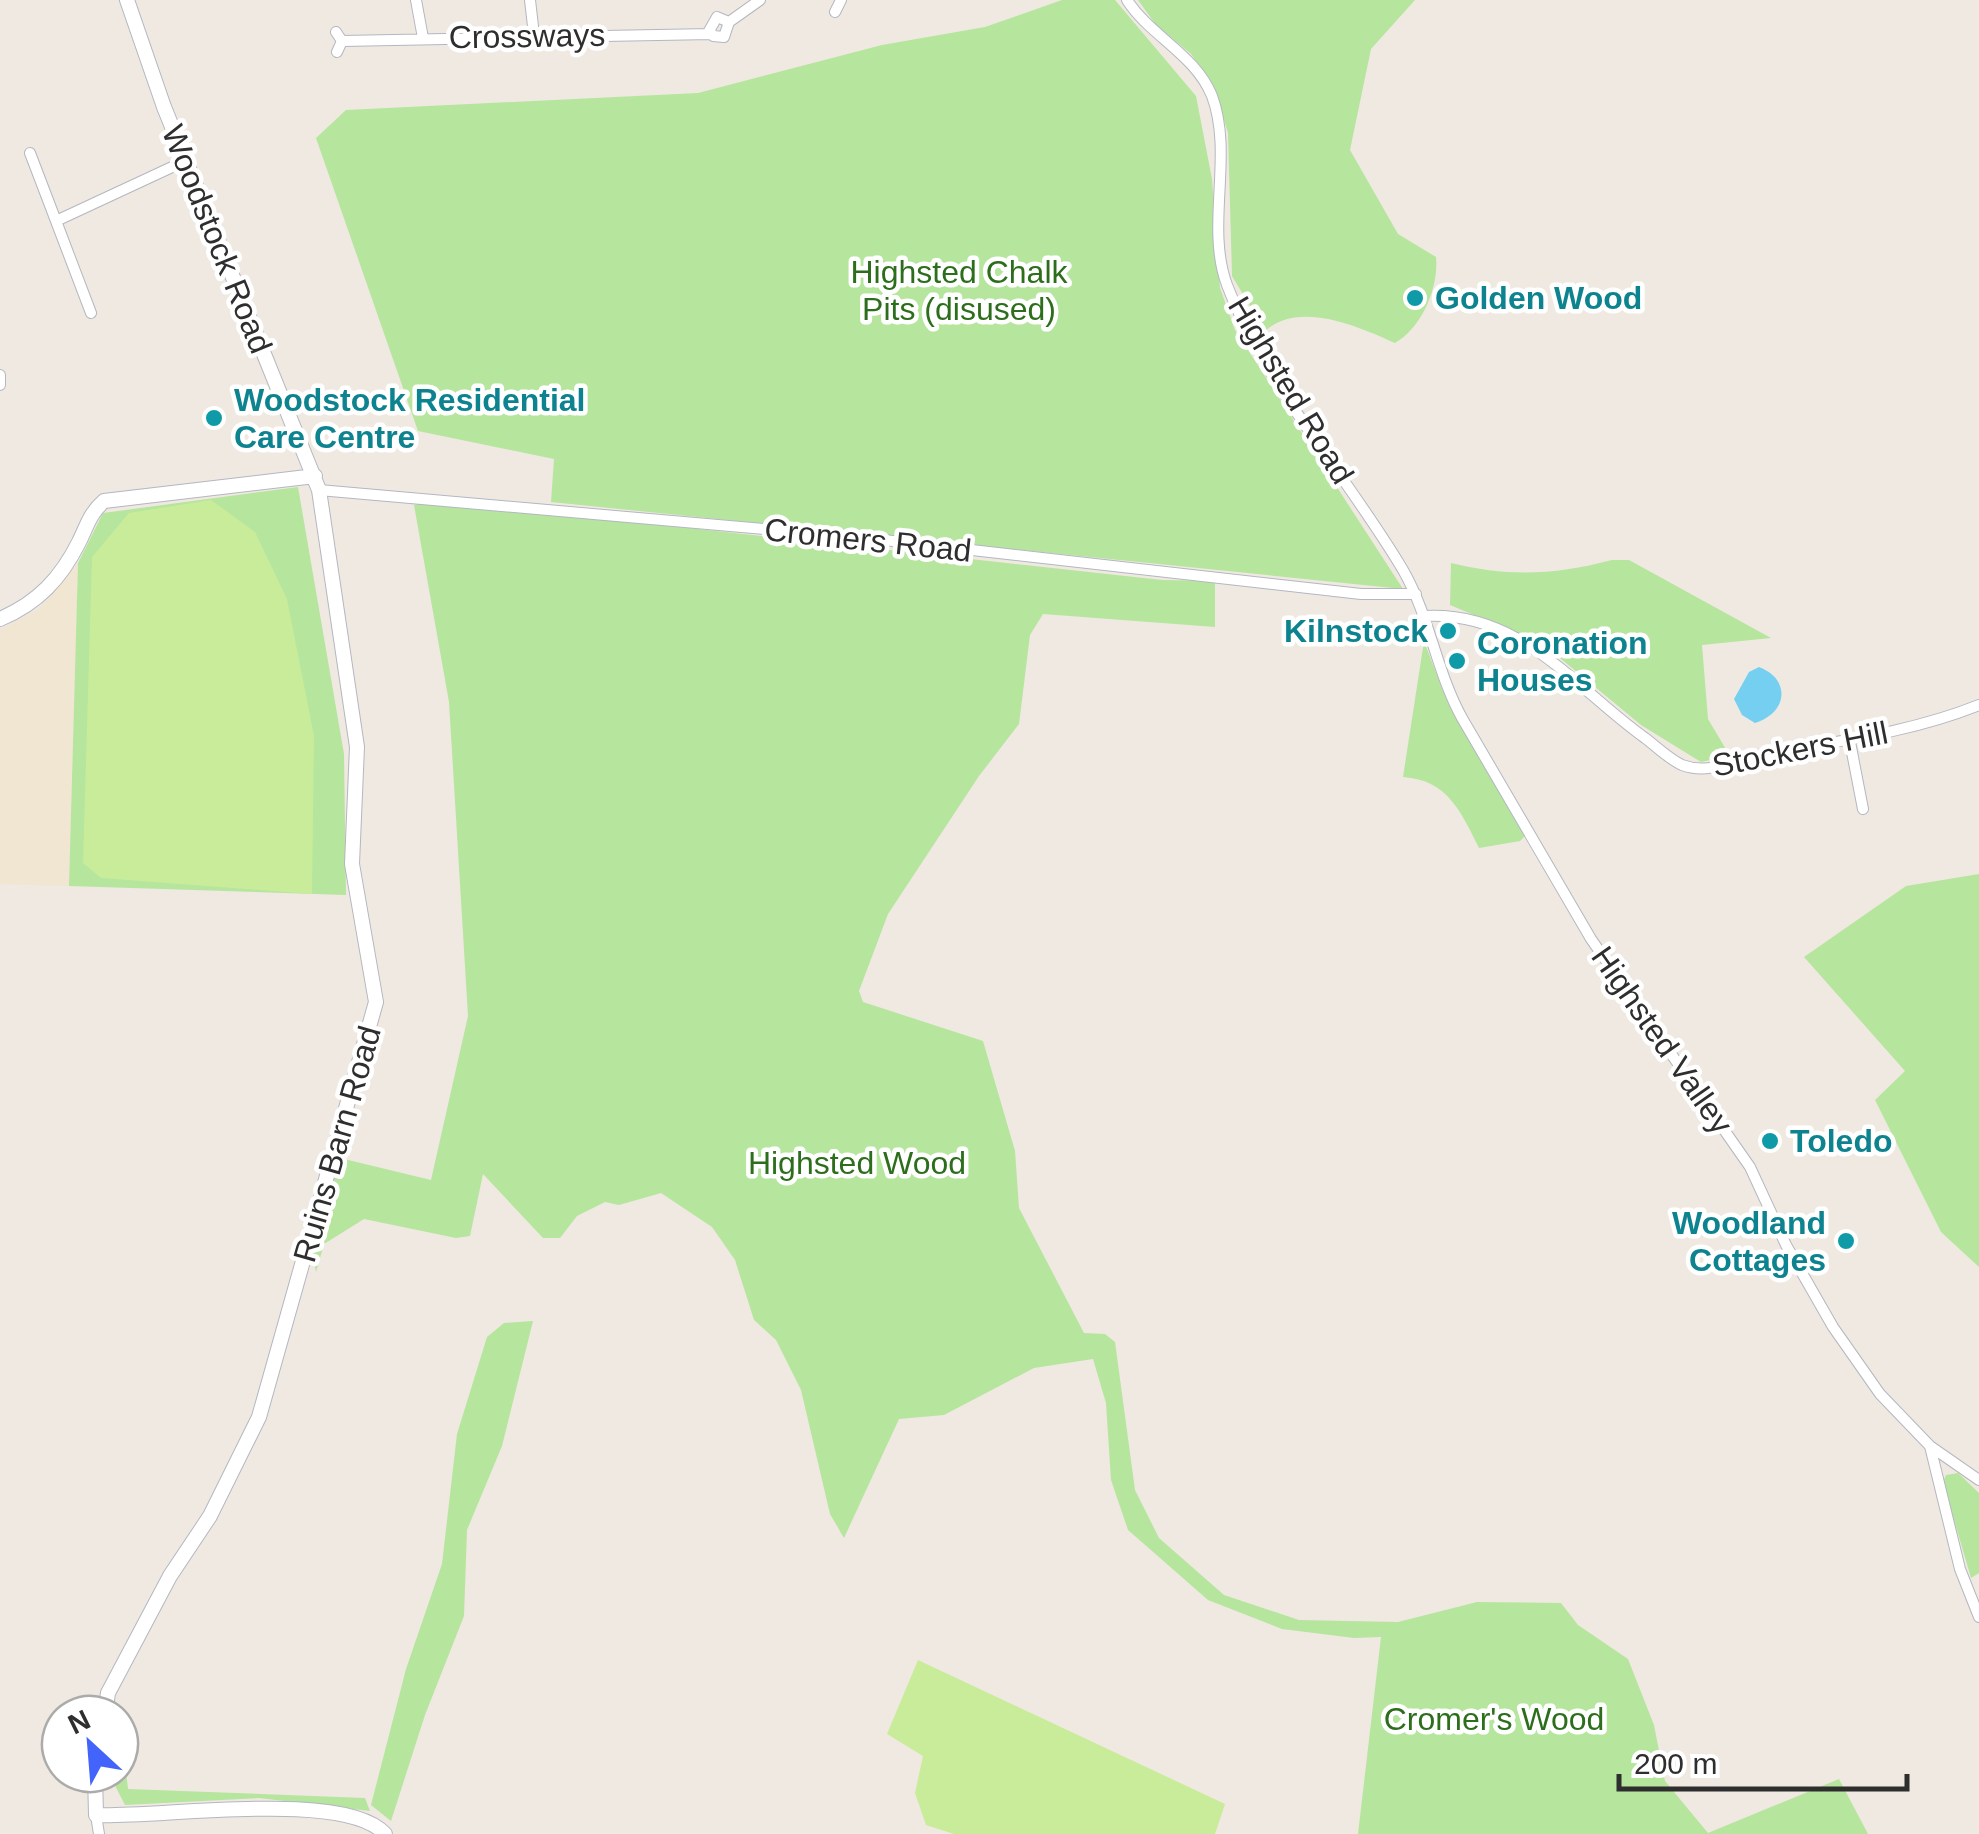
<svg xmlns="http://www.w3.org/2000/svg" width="1979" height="1834" viewBox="0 0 1979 1834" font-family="Arial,sans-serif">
<rect width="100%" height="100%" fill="#efe9e1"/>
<path fill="#f0e6d1" d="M78,563L69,886L0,884V630L39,609Z"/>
<path fill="#b6e59e" d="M1062,0H1115L1196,96L1212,179L1220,288L1235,330L1403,589L551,502L554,459L418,431L316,138L346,110L698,93L882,45L985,27Z
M1138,0H1415L1371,49L1350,150L1398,234L1436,257C1439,287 1422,328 1395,343C1359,327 1300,300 1265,331L1232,276L1228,133L1214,87L1191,54L1156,25Z
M298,487L344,754L346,895L69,886L78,563L103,513Z
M422,503L652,524L1162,580L1215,581V627L1043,614L1030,635L1019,724L979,776L888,914L859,991L863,1002L983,1041L1015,1151L1019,1208L1084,1333L1105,1334L1115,1342L1135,1490L1159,1538L1224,1595L1299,1620L1398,1622L1477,1602L1561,1603L1578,1625L1628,1659L1654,1725L1665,1781L1708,1833L1839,1779L1868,1834H1358L1381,1637L1354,1638L1282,1629L1208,1600L1128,1530L1111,1480L1106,1403L1093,1359L1034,1368L944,1415L899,1419L844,1538L830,1514L801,1390L776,1340L754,1320L735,1260L712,1227L661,1193L619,1205L605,1202L577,1216L560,1238H543L483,1174L470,1236L456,1238L364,1219L324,1244L316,1272L312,1253L340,1158L431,1180L468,1016L449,702L414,505Z
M1612,560H1629L1771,638L1702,645L1708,719L1730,756L1701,762L1641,725L1543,644L1450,605L1451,563C1509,577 1555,575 1612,560Z
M1424,641L1443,691L1525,836L1520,841L1479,848C1461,812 1448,780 1403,777Z
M1979,874V1267L1941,1232L1875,1100L1905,1071L1804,957L1906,886Z
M533,1321L502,1446L467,1530L464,1616L425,1715L391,1821L371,1805L406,1669L442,1564L457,1434L487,1337L504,1323Z
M1958,1473L1979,1493V1573L1971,1578L1943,1482L1946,1475Z
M120,1722L128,1789L365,1798L370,1811L259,1798L125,1805L109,1774H120Z"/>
<path fill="#c9ec9a" d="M211,500L255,532L287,599L314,736L312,894L101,878L83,863L92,557L129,513Z
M918,1660L1225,1804L1215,1834H954L926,1825L915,1793L923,1756L887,1734Z"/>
<path fill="#75cff0" d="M1759,667C1791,679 1788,713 1755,723L1742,715L1734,699L1749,672Z"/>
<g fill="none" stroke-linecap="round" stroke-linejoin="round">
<g stroke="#b4b7c1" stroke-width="12">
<path id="street" d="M416,0L423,38
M530,0L534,35
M1127,0C1150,36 1195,54 1212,96C1234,155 1205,226 1227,285C1266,387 1348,477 1403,570C1430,617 1436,671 1462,718L1591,939L1750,1167L1786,1245L1833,1327L1880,1394L1930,1446L1979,1480
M835,12L841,0
M729,22L717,17L709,31L713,36L724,37L729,22L760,0
M336,32L342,41L337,52
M342,41L712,34
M30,153L56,221L185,161
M56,221L91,313
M0,375V385
M319,490L866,538L1361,594H1416
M1425,616C1521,611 1575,688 1645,738C1657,747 1669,759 1682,765C1711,776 1736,758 1764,754C1838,741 1909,733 1979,705
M1850,742L1863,809
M1930,1446L1960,1569L1979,1617
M96,1815L99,1834"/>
</g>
<g stroke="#b4b7c1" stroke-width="16">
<path id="secondary" d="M0,619C38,603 61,578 79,542C87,526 90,513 104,501L315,476
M105,1714L108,1693L170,1576L210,1516L259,1417L376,1002L352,864L357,747L319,490L164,107L127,0
M95,1774L96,1815C159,1818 345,1789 385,1834"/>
</g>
<use href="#street" stroke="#fff" stroke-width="10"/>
<use href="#secondary" stroke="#fff" stroke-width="14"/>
</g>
<g fill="#0f9aa8" stroke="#fff" stroke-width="4">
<circle cx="1415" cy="298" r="10"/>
<circle cx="214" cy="418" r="10"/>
<circle cx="1448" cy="631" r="10"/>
<circle cx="1457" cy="661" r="10"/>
<circle cx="1770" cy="1141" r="10"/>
<circle cx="1846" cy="1241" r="10"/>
</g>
<g text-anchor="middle" stroke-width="9" stroke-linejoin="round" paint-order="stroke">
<g font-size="32" fill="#2e2e2e" stroke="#fff">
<text transform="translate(527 36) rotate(-1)" y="11">Crossways</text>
<text transform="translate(217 239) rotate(68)" y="11">Woodstock Road</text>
<text transform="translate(1291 390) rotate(59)" y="11">Highsted Road</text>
<text transform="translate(868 540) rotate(6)" y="11">Cromers Road</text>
<text transform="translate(1800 749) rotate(-11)" y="11">Stockers Hill</text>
<text transform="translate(1662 1040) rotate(55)" y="11">Highsted Valley</text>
<text transform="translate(337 1144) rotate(-74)" y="11">Ruins Barn Road</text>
</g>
<g font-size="32" fill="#2c6e1b" stroke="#fff">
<text x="959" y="283">Highsted Chalk<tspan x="959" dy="37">Pits (disused)</tspan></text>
<text x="857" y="1174">Highsted Wood</text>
<text x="1494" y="1730">Cromer's Wood</text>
</g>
<g font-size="32" font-weight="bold" fill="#0d838f" stroke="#fff" text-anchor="start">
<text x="1435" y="309">Golden Wood</text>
<text x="234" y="411">Woodstock Residential<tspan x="234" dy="37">Care Centre</tspan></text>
<text x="1428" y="642" text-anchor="end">Kilnstock</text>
<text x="1477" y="654">Coronation<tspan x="1477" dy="37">Houses</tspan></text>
<text x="1790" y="1152">Toledo</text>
<text x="1826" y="1234" text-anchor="end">Woodland<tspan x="1826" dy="37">Cottages</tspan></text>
</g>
</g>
<g transform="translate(90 1744) rotate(334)"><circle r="48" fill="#ffffff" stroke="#ababab" stroke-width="2.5"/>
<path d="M0-8L18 38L0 25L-18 38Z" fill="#4264fb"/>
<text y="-15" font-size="28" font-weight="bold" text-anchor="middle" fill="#2e2e2e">N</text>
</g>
<path d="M1619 1774v15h288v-15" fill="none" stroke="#2e2e2e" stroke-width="5"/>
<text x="1634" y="1774" font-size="30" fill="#2e2e2e" stroke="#ffffff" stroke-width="8" paint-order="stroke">200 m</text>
</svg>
